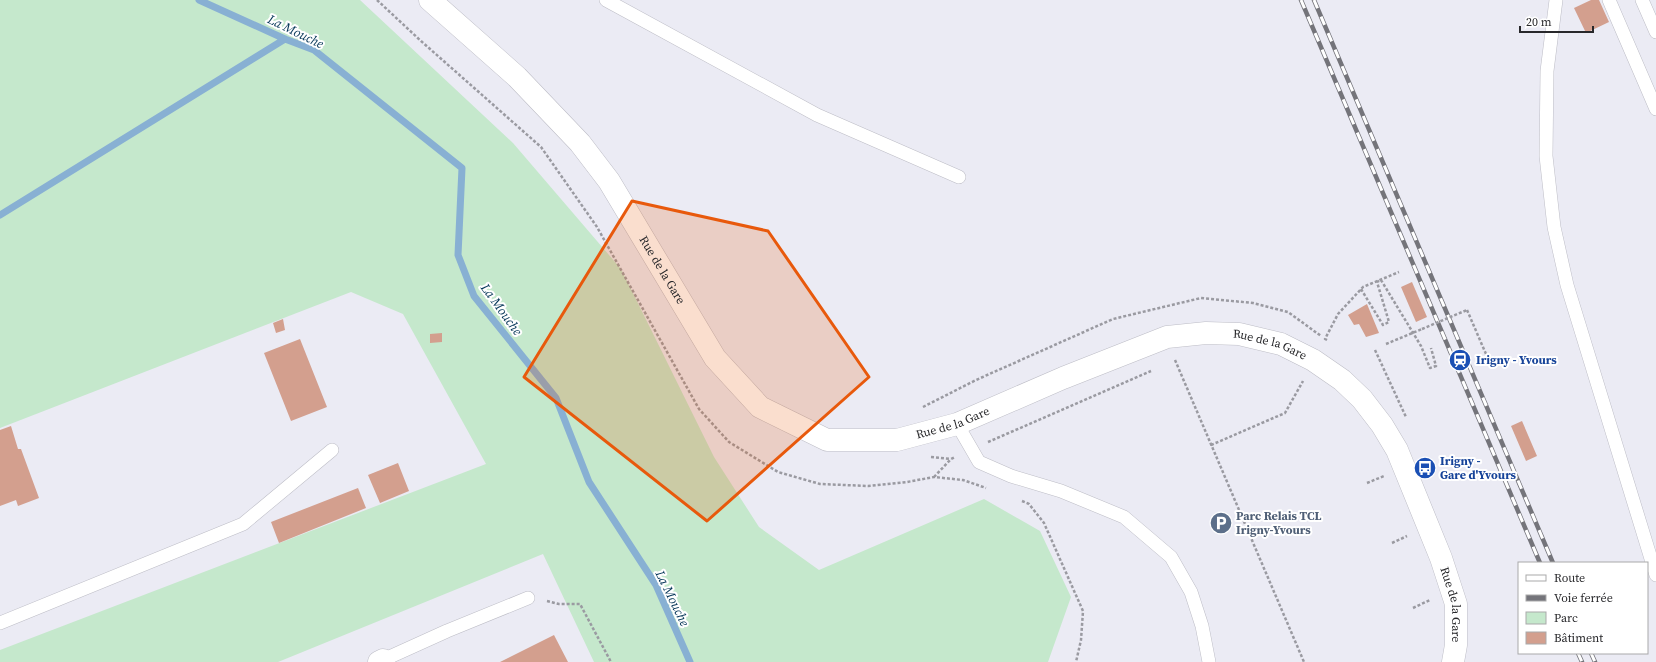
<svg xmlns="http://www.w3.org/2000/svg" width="1656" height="662" viewBox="0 0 1656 662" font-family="'Source Serif 4',serif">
<rect width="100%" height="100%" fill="#ebebf4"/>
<path fill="#c5e8cc" d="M0,0H360L513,143L621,269L714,457L759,527L819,570L984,499L1040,531L1071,597L1048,662H594L543,554L278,662H0V650L486,464L403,314L351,292L0,428Z"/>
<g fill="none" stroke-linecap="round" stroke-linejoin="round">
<path stroke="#88b0d3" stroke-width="7" d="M199,0L285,39L314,50L462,168L458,255L474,296L556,398L589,482L656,585L690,662
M0,215L285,39"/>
</g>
<path fill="#d39f8e" d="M1591,0H1599L1609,22L1586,33L1574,8Z
M1412,282L1427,317L1416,322L1401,287Z
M1367,304L1379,333L1366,337L1359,324L1354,325L1348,315Z
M283,319L285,330L276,333L273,323Z
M442,333V342L430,343V334Z
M300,339L327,407L291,421L264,353Z
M1522,421L1537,456L1526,461L1511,426Z
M11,426L18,449H21L39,498L18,506L16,500L0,506V430Z
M398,463L409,491L380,503L368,475Z
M358,488L366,508L279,543L271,522Z
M554,635L568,662H500Z"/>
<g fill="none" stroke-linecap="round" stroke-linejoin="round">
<g stroke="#bdbdc6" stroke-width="14">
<path id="lane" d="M606,0L817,115L959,177
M1556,0L1547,71L1546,156L1554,227L1567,285L1656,575
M1609,0L1656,109
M1642,0L1656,32
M957,424L979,462L1011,476L1061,491L1124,517L1171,557L1191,592L1202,626L1209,662
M0,623L243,524L332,450
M383,660L447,631L528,598"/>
</g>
<g stroke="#bdbdc6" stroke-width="23">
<g id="street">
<path id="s1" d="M430,0L517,77L580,143L609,181L715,358L760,407L827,440H897L957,424L1063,378L1167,337L1206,333L1239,334L1281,344L1313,360L1342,380L1362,399L1382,425L1397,450L1441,558L1456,604V645L1453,662"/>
<path d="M379,662L383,660L384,662"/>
</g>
</g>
<path stroke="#9a9aa1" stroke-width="2.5" stroke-dasharray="3 2" stroke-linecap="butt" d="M377,0L421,41L541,147L597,227L699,409L729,442L778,472L820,484L868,486L907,482L934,477L963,480L986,488
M1361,289L1383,325L1389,322L1377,282L1381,280L1421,346L1430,368L1436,366L1431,348
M1467,310L1489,361
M1327,340L1325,339L1338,314L1363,287L1399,272
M1386,344L1422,329
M1375,350L1406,417
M1175,360L1304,662
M923,407L976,380L1113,319L1201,298L1253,303L1288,312L1321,336
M988,442L1151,371
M1211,445L1285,413L1303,381
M931,457L951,459
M934,477L951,459L955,457
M1367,483L1384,476
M1022,501L1029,504L1044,523L1083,611L1081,640L1076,662
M1392,543L1407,536
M547,601L559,604H580L611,662
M1413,608L1430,600"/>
<use href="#lane" stroke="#fff" stroke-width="13"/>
<use href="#street" stroke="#fff" stroke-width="22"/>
<g stroke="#74747a" stroke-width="4.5">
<path id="rail" d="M1301,0L1540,563
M1314,0L1553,563
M1578,653L1582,662
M1591,653L1595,662"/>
</g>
<use href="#rail" stroke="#fff" stroke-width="3" stroke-dasharray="9" stroke-linecap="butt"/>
<path stroke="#9a9aa1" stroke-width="2.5" stroke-dasharray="3 2" stroke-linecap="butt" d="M1422,329L1467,310"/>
</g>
<path fill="#e8590c" fill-opacity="0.2" stroke="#e8590c" stroke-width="3" stroke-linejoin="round" d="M632,201L768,231L869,377L707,521L524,377Z"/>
<defs>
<g id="station-disc" transform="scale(1.15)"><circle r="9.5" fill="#1a4fb4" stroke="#fff"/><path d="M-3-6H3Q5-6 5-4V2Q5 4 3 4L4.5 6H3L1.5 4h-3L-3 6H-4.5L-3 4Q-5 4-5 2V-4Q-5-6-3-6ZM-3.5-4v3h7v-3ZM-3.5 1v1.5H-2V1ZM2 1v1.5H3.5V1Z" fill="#fff"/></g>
<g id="bus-disc" transform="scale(1.15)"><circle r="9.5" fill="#1a4fb4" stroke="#fff"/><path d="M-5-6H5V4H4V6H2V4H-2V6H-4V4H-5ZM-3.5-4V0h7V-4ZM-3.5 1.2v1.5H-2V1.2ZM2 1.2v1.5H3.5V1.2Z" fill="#fff"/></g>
<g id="parking-disc" transform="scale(1.15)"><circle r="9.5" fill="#5c6f8a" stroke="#fff"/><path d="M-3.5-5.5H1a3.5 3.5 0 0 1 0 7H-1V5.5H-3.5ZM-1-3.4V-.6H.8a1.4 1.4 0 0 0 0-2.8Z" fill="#fff"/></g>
</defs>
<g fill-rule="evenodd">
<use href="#station-disc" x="1460" y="360"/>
<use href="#bus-disc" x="1425" y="468"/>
<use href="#parking-disc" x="1221" y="523"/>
</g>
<g text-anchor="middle" stroke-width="4" stroke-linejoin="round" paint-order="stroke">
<g font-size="12" fill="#28282b" stroke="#fff">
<text dy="4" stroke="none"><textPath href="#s1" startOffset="359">Rue de la Gare</textPath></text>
<text dy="4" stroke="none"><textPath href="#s1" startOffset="1067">Rue de la Gare</textPath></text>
<text dy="4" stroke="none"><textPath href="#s1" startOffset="731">Rue de la Gare</textPath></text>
<text dy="4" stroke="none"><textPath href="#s1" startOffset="1403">Rue de la Gare</textPath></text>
</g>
<g font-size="12" font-weight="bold" fill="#164399" stroke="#fff" text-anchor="start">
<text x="1476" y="364">Irigny - Yvours</text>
<text x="1440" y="465">Irigny -<tspan x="1440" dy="14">Gare d'Yvours</tspan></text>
</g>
<g font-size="12" font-weight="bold" fill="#4e5e75" stroke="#fff" text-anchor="start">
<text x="1236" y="520">Parc Relais TCL<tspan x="1236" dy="14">Irigny-Yvours</tspan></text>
</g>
<g font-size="13" font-style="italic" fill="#043557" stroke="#fff">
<text transform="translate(296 31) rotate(26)" y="5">La Mouche</text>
<text transform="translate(502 309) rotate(54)" y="5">La Mouche</text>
<text transform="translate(673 598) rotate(64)" y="5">La Mouche</text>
</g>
</g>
<rect x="1518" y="562" width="130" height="92" fill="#ffffff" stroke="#a9a9aa"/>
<rect x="1526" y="575" width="20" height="6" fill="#ffffff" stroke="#a9a9aa"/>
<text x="1554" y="582" font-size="12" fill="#28282b">Route</text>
<rect x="1526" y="595" width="20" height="6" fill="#74747a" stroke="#a9a9aa"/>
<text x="1554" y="602" font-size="12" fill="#28282b">Voie ferrée</text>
<rect x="1526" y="612" width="20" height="12" fill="#c5e8cc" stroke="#a9a9aa"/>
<text x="1554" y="622" font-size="12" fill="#28282b">Parc</text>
<rect x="1526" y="632" width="20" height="12" fill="#d39f8e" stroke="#a9a9aa"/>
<text x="1554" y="642" font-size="12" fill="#28282b">Bâtiment</text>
<path d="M1520 26v6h73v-6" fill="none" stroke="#28282b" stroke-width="2"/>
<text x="1526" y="26" font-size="12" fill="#28282b" stroke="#ffffff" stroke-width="3" paint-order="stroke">20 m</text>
</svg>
